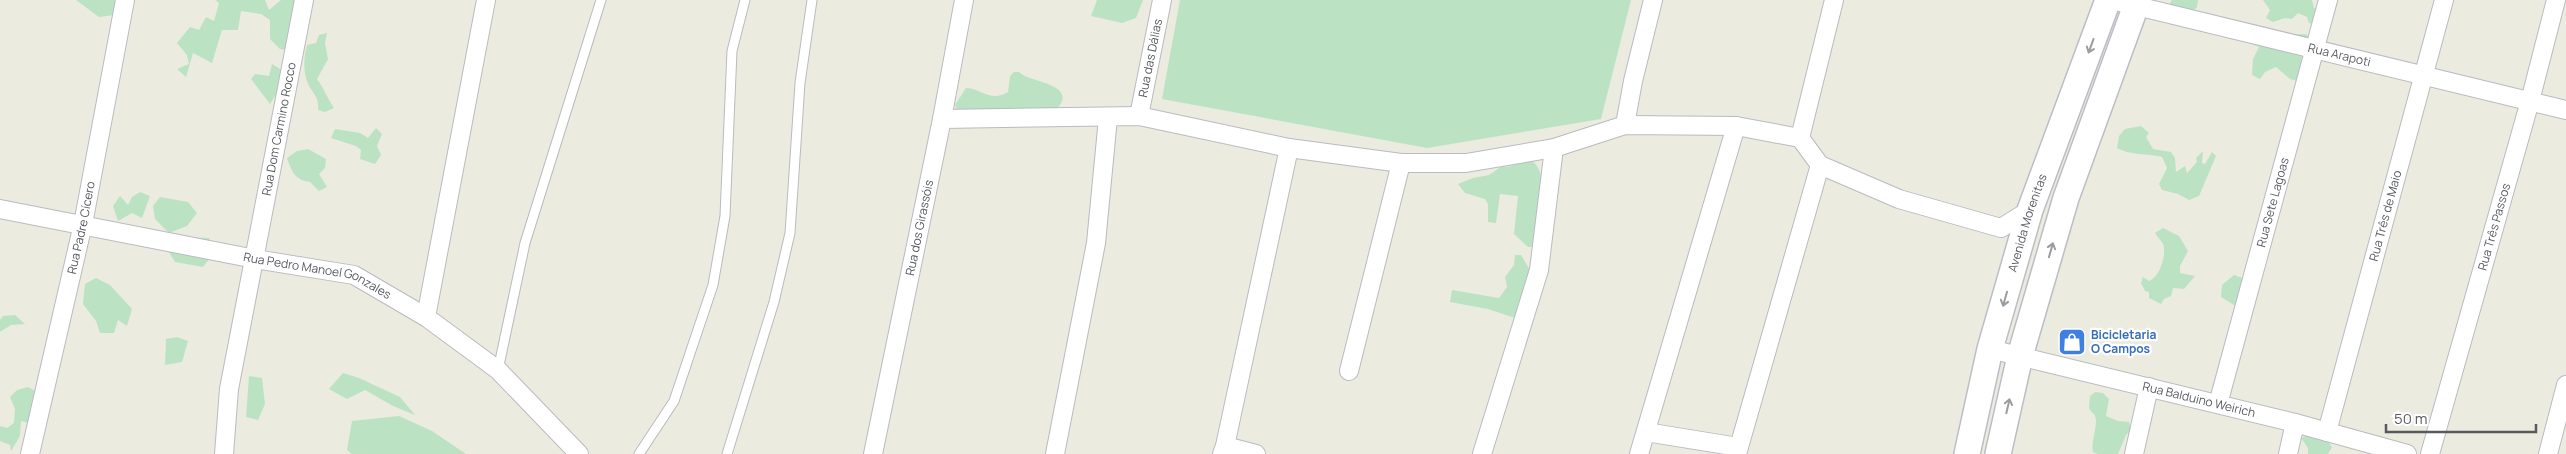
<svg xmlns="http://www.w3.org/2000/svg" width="2566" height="454" viewBox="0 0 2566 454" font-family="Manrope,sans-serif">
<rect width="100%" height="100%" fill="#ebebdf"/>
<path fill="#bbe3c3" d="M76,0H126L122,14L99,17Z
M215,0H265L269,10L281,0H296L289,50L280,49L270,39V20L261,14L241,11L238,30H222L212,63L193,53L186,77L177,69L189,64L187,55L177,43L190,27L199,30L206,17L214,21L219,3Z
M1097,0H1143L1136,18L1122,23L1091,16Z
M1180,0H1631L1601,119L1427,148L1162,99Z
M2172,0H2198L2197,7L2189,15L2172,10L2170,3Z
M2263,0H2312L2314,8L2321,10L2313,24L2309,23L2307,17L2298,13L2292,19L2285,18L2273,22L2266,18L2270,10Z
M2274,29L2280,35L2306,34L2313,41L2302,51L2300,82L2290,79L2276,67L2265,72L2260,79L2252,75L2253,59L2259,47L2252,44L2250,32Z
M327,33L325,43L328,59L317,79C324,88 327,98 334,108L325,112L318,110C320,96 311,93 307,81C303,70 304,55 307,45L316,43L319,35Z
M272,64L282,70L280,88L270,104L251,79L255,74L269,76Z
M1014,72H1019C1028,83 1081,83 1056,110L958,113L955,105L966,88C980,88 991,103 1008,92L1010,76Z
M2141,126L2149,133L2146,137L2153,149L2171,152L2175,158L2176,172L2185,166L2187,173L2197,162L2196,158L2203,151L2202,163L2205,164L2212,152L2216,156L2199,196L2189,200L2178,194L2162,190L2159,184L2167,168L2162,157C2146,153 2132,156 2117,148L2119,136L2125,129Z
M376,128L382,134L377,146L381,155L375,164L360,159L361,150L356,146L331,138L335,129L360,133L368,138Z
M308,149L326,159L325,168L319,174L327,187L319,191L310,182C295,180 292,172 287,158L297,151Z
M1528,159C1554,168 1537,226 1534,247H1528L1514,234L1518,196L1500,194L1496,223L1488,222V204L1485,199L1465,193L1458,184L1473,178L1489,175L1502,166L1508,167Z
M140,192L150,196L142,218L132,213L118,221L113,206L120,196L128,205L132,197Z
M160,197L188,202L197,213L187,226L169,233L155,219L153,206Z
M2163,228L2179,236L2188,251L2180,266V273L2195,276L2184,289L2173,288L2171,296L2164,299L2161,304L2149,298V292L2145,291L2141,283L2143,277L2149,281C2160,277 2167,254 2163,244C2161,240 2157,237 2155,233Z
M171,237L209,238L215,252L203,267L175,262L169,252Z
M1515,255H1521L1530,270L1515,318L1488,309L1450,302L1452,290L1499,298L1507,287L1505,277L1514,265Z
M2234,275L2242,278L2256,294L2257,297L2253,303L2234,305L2221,297L2222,285Z
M96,278L110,285L132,309L127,326L118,320L114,333H100L96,321L83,304L85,284Z
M15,315L25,324L11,325L0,332V320L3,316Z
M177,337L188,341L182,362L165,365L166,339Z
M343,373L359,378L400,397L415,415L393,406L365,390L347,399L329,389Z
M249,376L262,378L265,404L258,420L246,417Z
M28,387L37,392L29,423L21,421L20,436L11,451L10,445L0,441V426L7,428L14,423L15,409L10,397L17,390Z
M2095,392L2103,393L2109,399L2106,416L2118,421L2129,422L2131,430L2126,435L2118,454H2098L2093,452C2090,441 2100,423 2094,414C2092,412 2090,411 2089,408L2090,396Z
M399,416L432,431L466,454H352L347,450L352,421Z
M2308,435L2327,440L2332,447L2328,454H2308V448L2301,438Z"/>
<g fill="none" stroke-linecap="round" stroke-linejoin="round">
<g stroke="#babbc1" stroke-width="11">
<path id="service" d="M498,370L525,243L601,0
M639,454L674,401L713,285L725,216L732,51L745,0
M727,454L774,302L790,233L800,83L812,0"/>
</g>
<g stroke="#babbc1" stroke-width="20">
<g id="minor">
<path id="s1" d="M2112,0L2566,110"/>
<path id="s2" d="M1139,116L1162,0"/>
<path d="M942,119L1139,116L1289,148L1401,163H1466L1554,148L1625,125L1736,126L1800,138L1820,165L1899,199L2001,228L2030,210"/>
<path d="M1625,125L1633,81L1653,0"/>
<path d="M1800,138L1834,0"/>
<path id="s3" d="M0,209L255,259L354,275L426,317L498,370L579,454"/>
<path d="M426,317L486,0"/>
<path id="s4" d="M1990,349L2295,423L2407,454"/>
<path d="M1349,371L1401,163"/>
<path id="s5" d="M2218,404L2328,0"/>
<path d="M1646,432L1738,447"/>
<path id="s6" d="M2327,432L2444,0"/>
<path d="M1225,446L1256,454"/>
<path id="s7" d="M30,454L83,224L125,0"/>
<path id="s8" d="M224,454L229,389L304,0"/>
<path id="s9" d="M873,454L942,119L964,0"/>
<path d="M1055,454L1096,243L1108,118"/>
<path d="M1222,454L1225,446L1289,148"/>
<path d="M1482,454L1539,270L1554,148"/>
<path d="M1639,454L1736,126"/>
<path d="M1737,454L1820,165"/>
<path d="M2134,454L2149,387"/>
<path d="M2288,454L2295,423"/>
<path id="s10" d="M2430,454L2530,101L2556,0"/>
<path d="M2548,454L2566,385"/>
</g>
</g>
<g stroke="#bcbdc5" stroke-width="28">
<g id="secondary">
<path id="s11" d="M1967,454L1990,349L2030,210L2108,0"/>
<path d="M1998,454L2020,356L2066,198L2138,0"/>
</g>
</g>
<use href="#service" stroke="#fff" stroke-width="9"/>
<use href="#minor" stroke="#fff" stroke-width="18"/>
<use href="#secondary" stroke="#fff" stroke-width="25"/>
</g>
<defs><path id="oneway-shaft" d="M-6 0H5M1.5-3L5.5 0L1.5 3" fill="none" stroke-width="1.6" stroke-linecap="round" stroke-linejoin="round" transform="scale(1.25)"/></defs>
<g stroke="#9b9ca0">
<use href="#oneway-shaft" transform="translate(2091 46) rotate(110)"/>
<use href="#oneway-shaft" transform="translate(2051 250) rotate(-74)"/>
<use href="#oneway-shaft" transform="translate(2005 299) rotate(106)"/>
<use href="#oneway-shaft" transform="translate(2008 406) rotate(-77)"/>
</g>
<defs>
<g id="shop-square" transform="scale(1.4375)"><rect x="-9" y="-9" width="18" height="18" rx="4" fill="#3f7fe0" stroke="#fff"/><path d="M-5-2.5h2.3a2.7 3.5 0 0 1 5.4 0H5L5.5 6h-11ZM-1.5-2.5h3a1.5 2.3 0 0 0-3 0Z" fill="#fff"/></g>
</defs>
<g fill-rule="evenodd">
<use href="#shop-square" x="2072" y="342"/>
</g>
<g text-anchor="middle" stroke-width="4.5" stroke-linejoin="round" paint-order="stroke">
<g font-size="12" fill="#585a60" stroke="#fff">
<text dy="4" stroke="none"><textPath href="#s1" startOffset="234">Rua Arapoti</textPath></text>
<text dy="4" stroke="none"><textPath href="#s2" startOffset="59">Rua das Dálias</textPath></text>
<text dy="4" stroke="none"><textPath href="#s8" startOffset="330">Rua Dom Carmino Rocco</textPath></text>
<text dy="4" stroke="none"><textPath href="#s5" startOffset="209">Rua Sete Lagoas</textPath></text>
<text dy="4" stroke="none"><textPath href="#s6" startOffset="224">Rua Três de Maio</textPath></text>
<text dy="4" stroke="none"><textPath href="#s11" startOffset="239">Avenida Morenitas</textPath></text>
<text dy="4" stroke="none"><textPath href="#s9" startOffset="231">Rua dos Girassóis</textPath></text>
<text dy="4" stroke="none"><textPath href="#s10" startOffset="236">Rua Três Passos</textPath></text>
<text dy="4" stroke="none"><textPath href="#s7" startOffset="232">Rua Padre Cícero</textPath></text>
<text dy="4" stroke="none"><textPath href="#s3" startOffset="325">Rua Pedro Manoel Gonzales</textPath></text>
<text dy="4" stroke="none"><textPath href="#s4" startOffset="215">Rua Balduino Weirich</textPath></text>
</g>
<g font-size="12" font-weight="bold" fill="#366cbe" stroke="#fff" text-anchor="start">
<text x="2091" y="339">Bicicletaria<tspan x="2091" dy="14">O Campos</tspan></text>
</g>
</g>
<path d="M2386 424v8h150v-8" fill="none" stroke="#585a60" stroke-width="2.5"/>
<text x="2394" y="424" font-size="15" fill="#585a60" stroke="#ffffff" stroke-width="4" paint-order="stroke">50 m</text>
</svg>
